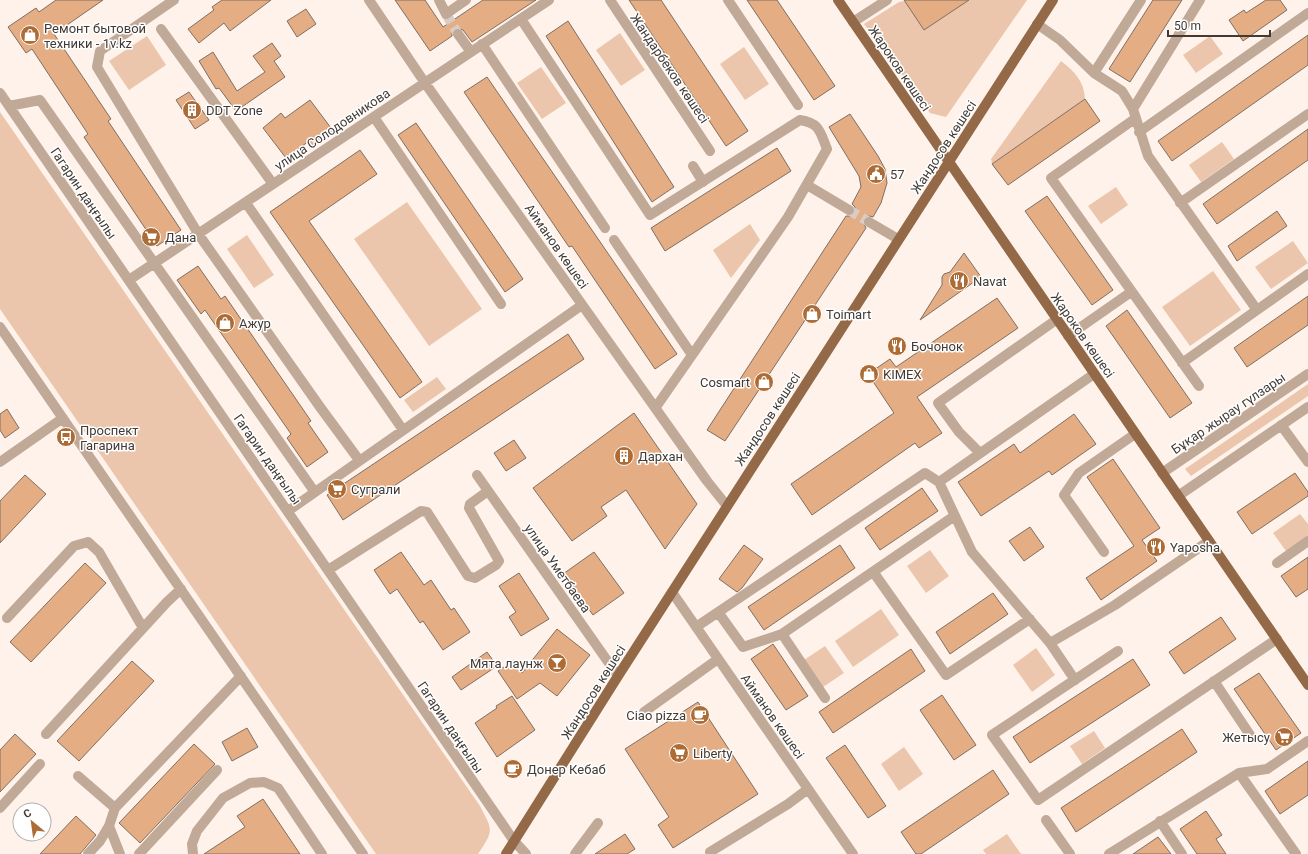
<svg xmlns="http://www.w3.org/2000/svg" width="1308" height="854" viewBox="0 0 1308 854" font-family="Roboto,sans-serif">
<rect width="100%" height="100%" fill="#fef2ea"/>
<path fill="#ebc6ac" d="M969,0H1027L946,117L930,113L864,24L899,2L905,1L924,30Z
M620,33L645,70L621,86L596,50Z
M147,36L166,65L129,90L109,61Z
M1210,36L1223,54L1196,73L1183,55Z
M744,47L769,84L745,100L720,64Z
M1061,61C1075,72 1084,81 1085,99L992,164L991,159Z
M541,67L566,103L542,119L517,83Z
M0,112L480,806C493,831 494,830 478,854H376L0,309Z
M1222,142L1234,159L1201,182L1189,165Z
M1116,187L1128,205L1101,224L1088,206Z
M407,202L482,309L429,346L354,239Z
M750,224L760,240L731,278L713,250Z
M247,235L274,275L254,288L227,249Z
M1293,241L1308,263L1271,289L1255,267Z
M1213,271L1241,310L1190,346L1162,307Z
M437,377L446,389L413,412L404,400Z
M1308,384V396L1191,476L1185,469Z
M1300,514L1308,524V536L1286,551L1273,533Z
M930,550L949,576L926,593L907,566Z
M881,609L899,635L853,667L835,641Z
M825,646L844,673L820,689L801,662Z
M1036,648L1055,675L1032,692L1013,665Z
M1094,731L1105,748L1082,764L1070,746Z
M904,747L923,774L899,791L881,764Z
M1007,834L1021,854H986L983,850Z"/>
<path fill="#e4ad83" stroke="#7f6f63" d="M56,0H103L54,34L111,119L108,121L181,230L157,246L84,137L88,134L32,49L26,53L8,27L36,8L39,12Z
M222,0H271L230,31L224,23L199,43L188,29L214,10L212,7Z
M395,0H425L443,27L483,0H536L472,42L463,30L457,28L452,31V36L430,51Z
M629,0H661L748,131L726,146Z
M747,0H777L835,86L814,100Z
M904,0H969L924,30Z
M1153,0H1182L1130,82L1109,69Z
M1266,0H1280L1287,10L1243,41L1229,20L1244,10L1246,13Z
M306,9L316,24L297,37L287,21Z
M568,21L674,187L652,202L546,36Z
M1308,35V65L1172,161L1158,141Z
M272,43L281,56L274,61L285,77L236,111L219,88L216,89L199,61L213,52L237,91L265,72L253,56Z
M487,77L677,354L655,369L572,246L569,247L464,92Z
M189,92L209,120L195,129L176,100Z
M1085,99L1100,121L1008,185L992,164Z
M310,100L334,132L313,147L309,141L286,158L263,128L281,113L285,118Z
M850,114L878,156L885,169L887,183L881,203L873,217L869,216L864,218L863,222L866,228L725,441L707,430L846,216H852L855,213V207L852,204L861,187L859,176L829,127Z
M416,123L523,279L505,292L398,135Z
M1308,129V160L1217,224L1203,204Z
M777,148L791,171L665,251L651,228Z
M360,150L377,174L309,221L422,382L400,398L270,212Z
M1047,196L1113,290L1092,305L1025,211Z
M1277,211L1287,226L1237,261L1228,246Z
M964,253L981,277L920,320L942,285V277L944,274L950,272Z
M198,266L221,299L225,296L311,421L308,423L328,452L307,467L287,438L291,434L205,310L201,314L177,280Z
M1308,296V325L1247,367L1234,348Z
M997,298L1018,328L917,397L942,433L919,448L915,443L812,515L791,484L894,413L868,374L890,359L896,367Z
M1127,310L1192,403L1170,418L1106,326Z
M568,334L584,359L343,520L327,495Z
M7,409L19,428L5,438L0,430V414Z
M634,413L697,504L665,549L626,490L601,507L607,516L572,541L533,488Z
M1074,414L1096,444L1052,475L1049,471L981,516L958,482L1014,444L1020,453Z
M514,440L526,458L506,471L494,453Z
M1113,459L1160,528L1142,540L1157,561L1101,600L1086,578L1134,546L1087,477Z
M1295,473L1308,492V496L1252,534L1237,512Z
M25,475L46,494L0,543V501Z
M922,488L938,511L880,550L865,528Z
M1030,527L1044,547L1024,561L1009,541Z
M744,545L763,559L742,588L737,592L719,579Z
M840,545L855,568L764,630L748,607Z
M401,552L424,585L431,580L451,610L454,608L470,632L443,650L423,621L420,623L397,589L390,594L374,570Z
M594,552L624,593L593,615L563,574Z
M1308,557V589L1296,597L1281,576Z
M85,563L106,583L31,662L10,642Z
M519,573L549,619L521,636L509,617L516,612L499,586Z
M993,593L1008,614L950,654L936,632Z
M1221,617L1236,639L1184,674L1169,652Z
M557,629L590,655L557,696L540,683L517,699L498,671L514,660L522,673Z
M773,644L808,696L786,710L751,659Z
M911,649L925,671L833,733L819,712Z
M487,652L497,666L461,690L452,677Z
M1133,659L1150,685L1030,763L1013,737Z
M132,661L154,681L79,761L57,741Z
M1259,673L1301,733L1276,750L1234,689Z
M942,695L976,745L954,760L920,710Z
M512,696L535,730L497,757L475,723L497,708L496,706Z
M698,702L758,794L673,848L658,825L669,817L625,749Z
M247,728L258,747L232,761L222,742Z
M1182,729L1197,752L1076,832L1061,808Z
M15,734L36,754L0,792V750Z
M194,744L215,764L140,843L119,823Z
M845,745L886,806L868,818L826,758Z
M1308,761V795L1280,814L1265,791Z
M993,770L1009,794L921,854H916L901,832Z
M263,799L300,854H204L245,827L237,816Z
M1206,811L1222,835L1216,839L1226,854H1197L1180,829Z
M76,816L96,835L80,854H40Z
M625,834L635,849L627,854H595Z
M1158,837L1171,854H1133Z"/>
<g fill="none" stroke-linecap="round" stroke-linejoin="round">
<path stroke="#d8cdc6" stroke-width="10" stroke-dasharray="10 5" stroke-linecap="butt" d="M446,14L458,34
M849,210L869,222"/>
<path stroke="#c1a997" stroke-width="10" d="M174,0L100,51L97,67L199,235L320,407L359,460
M369,0L425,83L707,481L727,506
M439,0L446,14L466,0
M610,0L710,151
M728,0L798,105
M521,19L650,215L800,120C820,123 820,132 827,149L788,217L656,407
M853,22L887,0
M1037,24L1060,40L1094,73L1122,91L1133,109L1148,156L1257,310
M161,29L273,184
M458,34L471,52
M482,44L605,228
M1094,73L1141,0
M0,93L514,841L526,854
M9,106L40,100L314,491
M1133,109L1200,0
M374,117L501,304
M1136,118L1051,178L1199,386
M1139,132L1308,13
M693,166L703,182
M807,185L849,210
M246,203L403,430
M1180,203L1308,114
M869,222L898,239
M614,240L692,355
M129,280L549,0
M0,327L363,854
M1068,336L1131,292
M1182,363L1308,274
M1281,425L1308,462
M980,453L959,432L938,403L1056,320
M0,462L63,418
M1162,473L1308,374
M477,475L618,676
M939,482L972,552L1050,643L1075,680
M1178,496L1308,407
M288,511L582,305
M1104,552L1064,495L1079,473L1135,434
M1277,563L1308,541
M328,570L421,511L427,512L468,576L475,578L496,565L499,561L469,508L470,504L488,491
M874,573L946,675L1030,619
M672,592L853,854
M718,612L743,647L782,634L953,517
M7,618L74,546L88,542L99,552L143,628
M696,627L925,473L939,482L1094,374
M782,634L825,698
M1050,643L1115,605L1209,541
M1118,651L992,735L1038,800L1277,639
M1214,681L1252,738
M644,712L718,659
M46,734L167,602L181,589
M1239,773L1296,854
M78,776L115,808
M0,808L40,764
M1046,820L1070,854
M1160,821L1182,854
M710,852L788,804L808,789
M88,854L100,841L109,826
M120,854L109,826L115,808L241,676
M139,854L217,770
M193,854L192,844L197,831L223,798L250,783L264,782L278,788L322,854
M575,854L598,823
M1109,854L1239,773L1267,769L1308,741"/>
<path stroke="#936948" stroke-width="10" d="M838,0L1308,685
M506,854L618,676L1053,0"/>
</g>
<defs>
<g id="shop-disc" transform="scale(1)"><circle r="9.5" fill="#ad6c36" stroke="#fff"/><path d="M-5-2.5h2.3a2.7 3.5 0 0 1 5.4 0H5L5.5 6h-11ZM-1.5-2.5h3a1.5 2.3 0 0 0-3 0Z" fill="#fff"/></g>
<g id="building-disc" transform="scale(1)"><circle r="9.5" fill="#ad6c36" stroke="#fff"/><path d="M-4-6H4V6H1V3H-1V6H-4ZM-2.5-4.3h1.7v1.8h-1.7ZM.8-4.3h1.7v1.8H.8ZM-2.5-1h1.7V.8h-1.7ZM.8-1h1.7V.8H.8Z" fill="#fff"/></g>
<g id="civic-disc" transform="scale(1)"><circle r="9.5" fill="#ad6c36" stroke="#fff"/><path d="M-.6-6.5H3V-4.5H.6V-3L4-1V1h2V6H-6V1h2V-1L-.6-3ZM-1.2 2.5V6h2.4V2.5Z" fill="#fff"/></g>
<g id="supermarket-disc" transform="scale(1)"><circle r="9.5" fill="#ad6c36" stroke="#fff"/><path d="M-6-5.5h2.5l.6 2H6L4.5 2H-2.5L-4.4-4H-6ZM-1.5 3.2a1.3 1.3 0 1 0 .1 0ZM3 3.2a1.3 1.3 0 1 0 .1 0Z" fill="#fff"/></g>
<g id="restaurant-disc" transform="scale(1)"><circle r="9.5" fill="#ad6c36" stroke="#fff"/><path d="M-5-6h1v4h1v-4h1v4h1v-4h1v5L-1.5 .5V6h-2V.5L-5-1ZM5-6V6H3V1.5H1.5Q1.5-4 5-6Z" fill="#fff"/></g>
<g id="bus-disc" transform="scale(1)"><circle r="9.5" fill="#ad6c36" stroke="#fff"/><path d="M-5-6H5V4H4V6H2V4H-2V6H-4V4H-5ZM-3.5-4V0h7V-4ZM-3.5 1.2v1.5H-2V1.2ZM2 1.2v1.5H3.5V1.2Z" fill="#fff"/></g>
<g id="bar-disc" transform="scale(1)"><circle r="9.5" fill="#ad6c36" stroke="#fff"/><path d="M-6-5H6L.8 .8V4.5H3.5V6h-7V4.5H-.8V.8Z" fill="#fff"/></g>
<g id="cafe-disc" transform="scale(1)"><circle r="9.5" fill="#ad6c36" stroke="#fff"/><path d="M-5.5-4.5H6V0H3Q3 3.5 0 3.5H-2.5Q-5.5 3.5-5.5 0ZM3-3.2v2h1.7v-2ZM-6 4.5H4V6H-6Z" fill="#fff"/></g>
</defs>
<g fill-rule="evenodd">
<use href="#shop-disc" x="30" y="35"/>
<use href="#building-disc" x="192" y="110"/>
<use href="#civic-disc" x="876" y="174"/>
<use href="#supermarket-disc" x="151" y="237"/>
<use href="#restaurant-disc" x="959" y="281"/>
<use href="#shop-disc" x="812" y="314"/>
<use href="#shop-disc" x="225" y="323"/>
<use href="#restaurant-disc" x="897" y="346"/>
<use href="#shop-disc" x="869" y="374"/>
<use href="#shop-disc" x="764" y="382"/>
<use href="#bus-disc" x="66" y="437"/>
<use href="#building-disc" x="624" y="456"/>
<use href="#supermarket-disc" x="337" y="489"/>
<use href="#restaurant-disc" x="1156" y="547"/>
<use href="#bar-disc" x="557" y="663"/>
<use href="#cafe-disc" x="700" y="715"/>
<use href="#supermarket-disc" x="1284" y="737"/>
<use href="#supermarket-disc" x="679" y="753"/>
<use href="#cafe-disc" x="513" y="769"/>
</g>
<g text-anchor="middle" stroke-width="3" stroke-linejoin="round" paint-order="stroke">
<g font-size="13" fill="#413a35" stroke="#fff" text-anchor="start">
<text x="44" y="33">Ремонт бытовой<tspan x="44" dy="15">техники - 1v.kz</tspan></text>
<text x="206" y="115">DDT Zone</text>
<text x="890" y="179">57</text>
<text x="165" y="242">Дана</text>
<text x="973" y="286">Navat</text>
<text x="826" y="319">Toimart</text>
<text x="239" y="328">Ажур</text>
<text x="911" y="351">Бочонок</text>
<text x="883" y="379">KIMEX</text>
<text x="750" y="387" text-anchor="end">Cosmart</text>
<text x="80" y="435">Проспект<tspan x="80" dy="15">Гагарина</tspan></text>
<text x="638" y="461">Дархан</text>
<text x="351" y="494">Суграли</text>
<text x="1170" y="552">Yaposha</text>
<text x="543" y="668" text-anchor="end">Мята лаунж</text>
<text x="686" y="720" text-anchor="end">Ciao pizza</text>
<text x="1270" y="742" text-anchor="end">Жетысу</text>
<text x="693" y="758">Liberty</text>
<text x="527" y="774">Донер Кебаб</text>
</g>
<g font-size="13" fill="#413a35" stroke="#fff">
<text transform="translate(670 68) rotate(56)" y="5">Жандарбеков көшесі</text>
<text transform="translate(900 68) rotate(56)" y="5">Жароков көшесі</text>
<text transform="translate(332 129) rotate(-34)" y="5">улица Солодовникова</text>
<text transform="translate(943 147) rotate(-57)" y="5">Жандосов көшесі</text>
<text transform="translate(84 193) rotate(56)" y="5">Гагарин даңғылы</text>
<text transform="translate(557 246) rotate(55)" y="5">Айманов көшесі</text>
<text transform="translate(1083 335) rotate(55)" y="5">Жароков көшесі</text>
<text transform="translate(1228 413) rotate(-34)" y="5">Бұқар жырау гүлзары</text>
<text transform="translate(767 419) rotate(-57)" y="5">Жандосов көшесі</text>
<text transform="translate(268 459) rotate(55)" y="5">Гагарин даңғылы</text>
<text transform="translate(558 568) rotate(55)" y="5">улица Уметбаева</text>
<text transform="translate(593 692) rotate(-58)" y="5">Жандосов көшесі</text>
<text transform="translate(773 716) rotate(55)" y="5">Айманов көшесі</text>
<text transform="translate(451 727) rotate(56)" y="5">Гагарин даңғылы</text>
</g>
</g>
<g transform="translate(32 822) rotate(331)"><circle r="19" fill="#ffffff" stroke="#b3b0ae"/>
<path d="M0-3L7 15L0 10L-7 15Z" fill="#ad6c36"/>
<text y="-6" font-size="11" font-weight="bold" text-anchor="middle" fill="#413a35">С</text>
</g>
<path d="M1168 30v6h102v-6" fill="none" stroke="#413a35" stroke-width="2"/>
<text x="1174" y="30" font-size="12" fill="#413a35" stroke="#ffffff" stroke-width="3" paint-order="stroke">50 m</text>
</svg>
